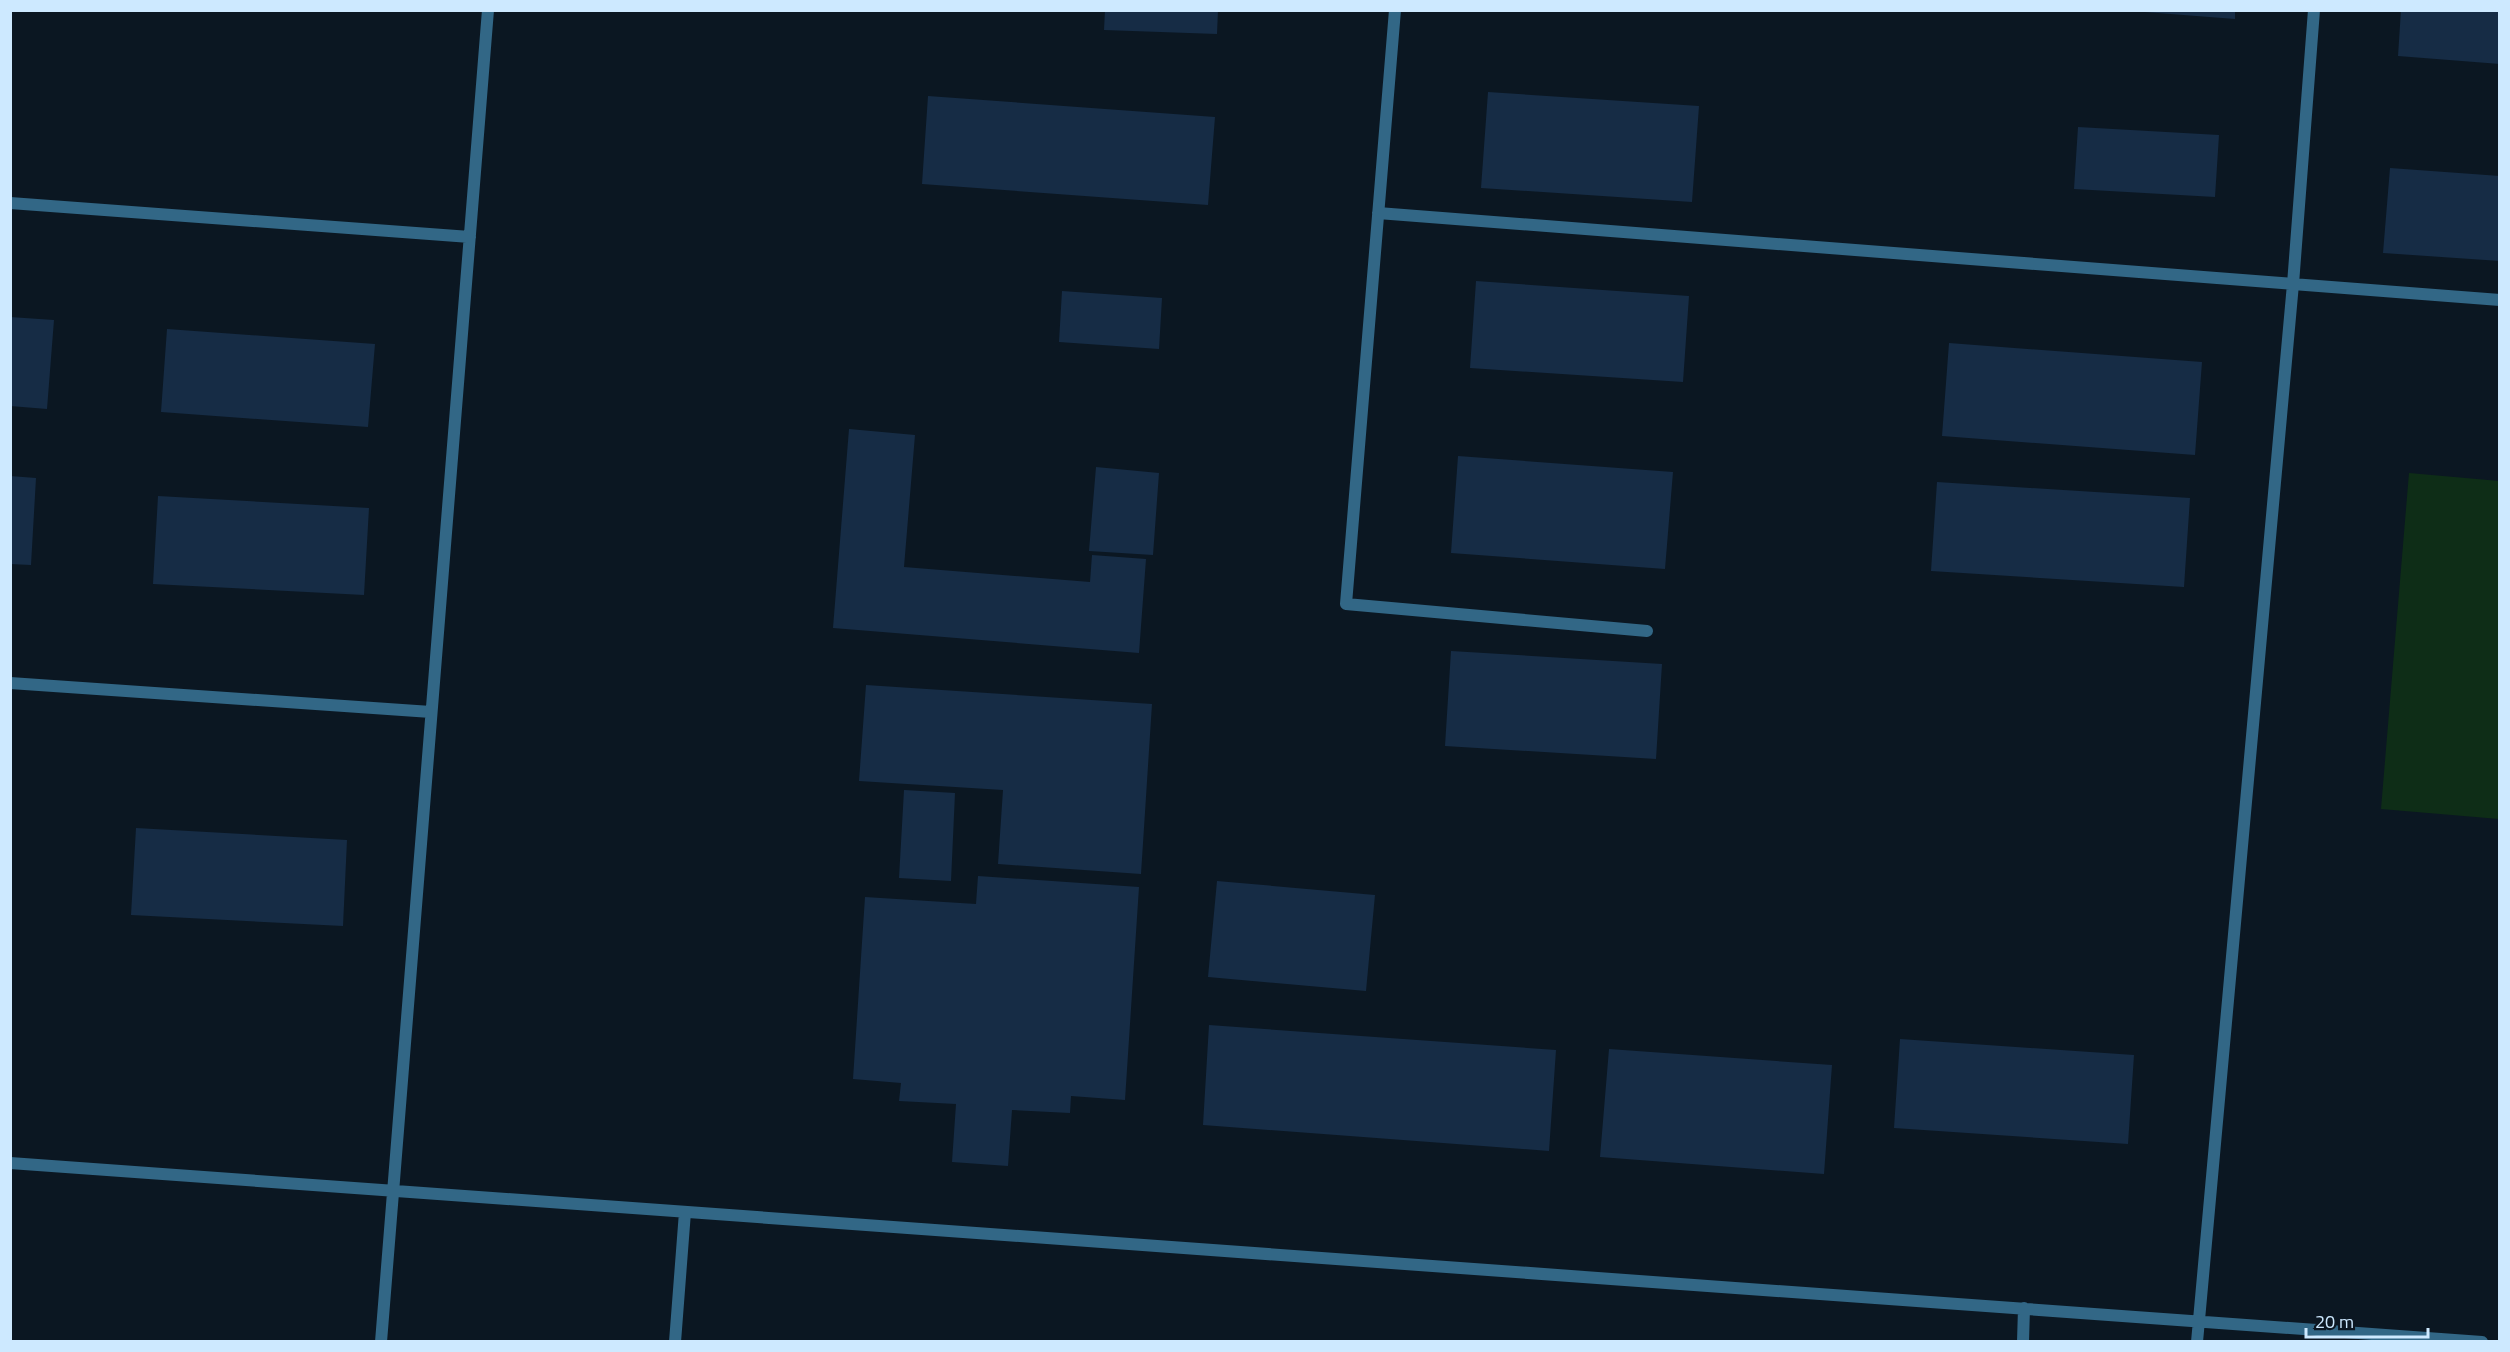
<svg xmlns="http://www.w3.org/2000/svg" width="2510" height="1352" viewBox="0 0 2510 1352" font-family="'Titillium Web',sans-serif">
<rect width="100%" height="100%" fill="#0b1722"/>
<path fill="#0e2d17" d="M2409,473L2499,481V819L2381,809Z"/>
<path fill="#162c45" d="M1105,10H1218L1217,34L1104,30Z
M2119,10H2235V19Z
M2401,10H2500V64L2398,56Z
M1488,92L1699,106L1692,202L1481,188Z
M928,96L1215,117L1208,205L922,184Z
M2078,127L2219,135L2215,197L2074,189Z
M2390,168L2500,176V261L2383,253Z
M1476,281L1689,296L1683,382L1470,368Z
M1062,291L1162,298L1159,349L1059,342Z
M10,317L54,320L47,409L10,406Z
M167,329L375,344L368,427L161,412Z
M1949,343L2202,362L2195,455L1942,436Z
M849,429L915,435L904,567L1090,582L1092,555L1146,559L1139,653L833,628Z
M1458,456L1673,472L1665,569L1451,553Z
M1096,467L1159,473L1153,555L1089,551Z
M10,476L36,478L31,565L10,564Z
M1937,482L2190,498L2184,587L1931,571Z
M158,496L369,508L364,595L153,584Z
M1451,651L1662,664L1656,759L1445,746Z
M866,685L1152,704L1141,874L998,864L1003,790L859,781Z
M904,790L955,793L951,881L899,878Z
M136,828L347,840L343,926L131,915Z
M978,876L1139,887L1125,1100L1071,1096L1070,1113L1012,1110L1008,1166L952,1162L956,1104L899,1101L901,1083L853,1079L865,897L976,904Z
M1217,881L1375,895L1366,991L1208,977Z
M1209,1025L1556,1050L1549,1151L1203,1125Z
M1900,1039L2134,1055L2128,1144L1894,1128Z
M1609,1049L1832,1065L1824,1174L1600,1157Z"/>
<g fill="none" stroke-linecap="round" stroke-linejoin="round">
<path stroke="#326786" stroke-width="12" d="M1395,10L1346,604L1647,631
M10,203L470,237
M1378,213L2500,300
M10,683L431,712
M10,1163L2482,1342
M381,1342L488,10
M675,1342L685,1212
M2023,1342L2024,1308
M2197,1342L2293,284L2314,10"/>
</g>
<rect width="2510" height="1352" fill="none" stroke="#cde9ff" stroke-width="24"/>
<path d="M2306 1328v9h122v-9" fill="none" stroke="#cde9ff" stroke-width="3"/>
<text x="2315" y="1328" font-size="18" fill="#cde9ff" stroke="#0b1722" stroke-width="4.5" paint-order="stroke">20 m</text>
</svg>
